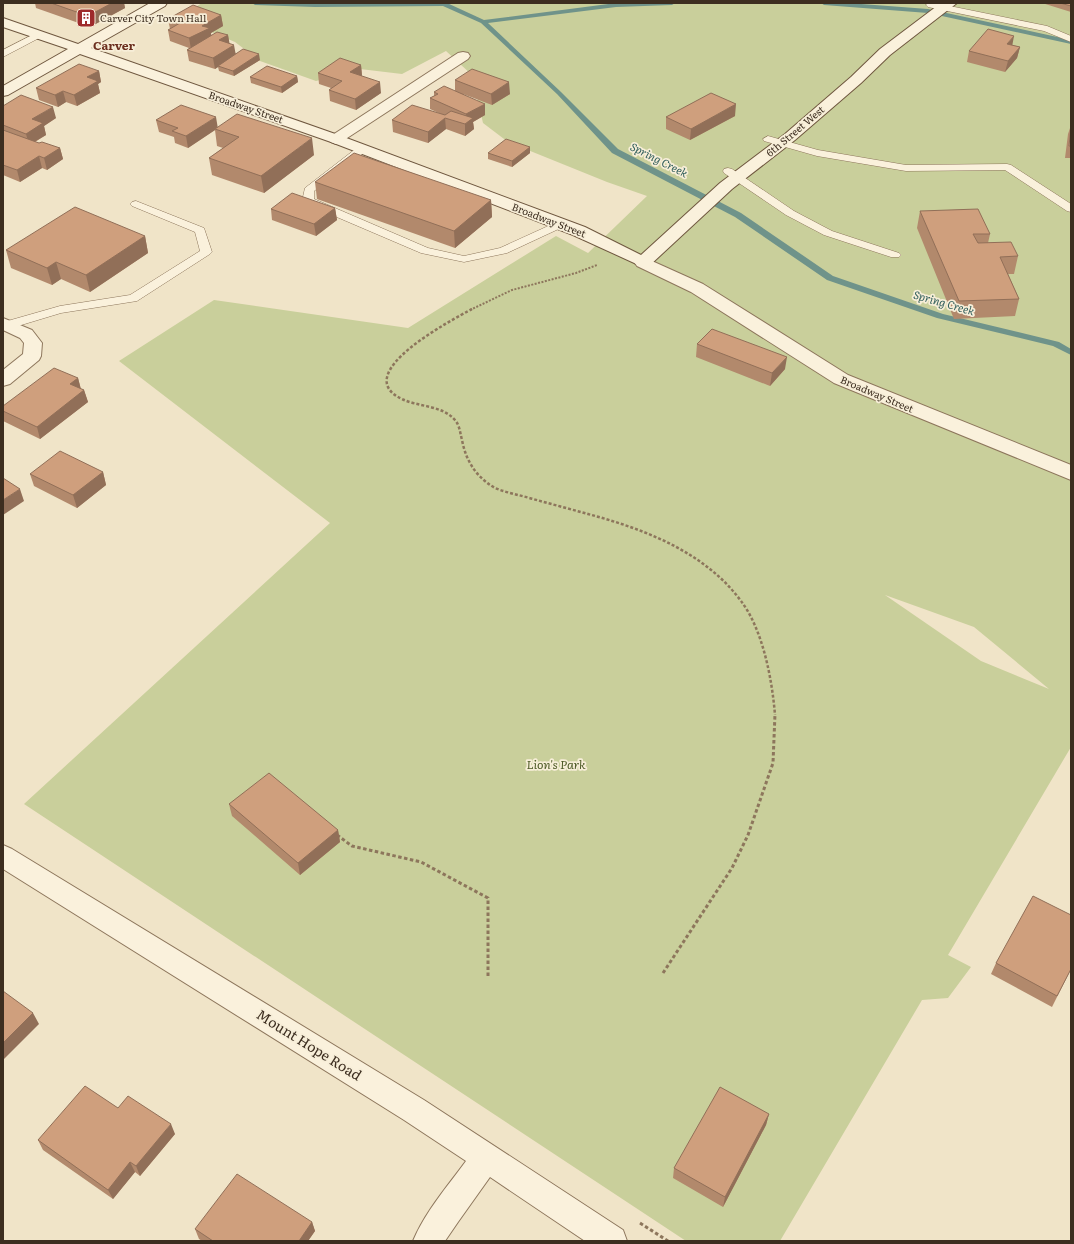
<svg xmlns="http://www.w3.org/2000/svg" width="1074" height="1244" viewBox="0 0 1074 1244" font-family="Literata,serif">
<rect width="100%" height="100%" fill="#f0e4c8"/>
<path fill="#c9cf9b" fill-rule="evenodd" d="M202,3H1071V747L948,955L971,967L948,998L922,1000L780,1241H686L24,804L330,523L119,361L214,300L408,328L556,236L588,253L647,196L607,182L508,142L483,123L472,75L446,51L402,74L360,69L316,81L260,61L235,42L178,18ZM885,595L974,627L1049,689L981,661Z"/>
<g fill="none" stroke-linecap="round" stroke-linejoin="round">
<path fill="#6f938a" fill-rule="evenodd" d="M252,3H447L484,20L616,3H675L672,5L616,7L488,23L561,92L618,149L741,213L833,276L943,314L1059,342L1071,349V355L1053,346L937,318L827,280L735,217L612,153L557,94L481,23L443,6L315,7L255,5Z
M821,3H848L928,9L1071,40V44L928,13L824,5Z"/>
<g stroke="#8d765c" stroke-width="1">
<path id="lane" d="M928,3H935L1047,26L1071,36V42L1044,31L928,7L926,5Z
M38,32L41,33L43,35L41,37L3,57V50Z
M768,136L818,150L906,165L1007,164L1011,165L1071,204V212L1067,211L1005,170L906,171L817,156L764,141L763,139Z
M362,146L366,147L367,149L366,151L314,191V199L428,248L464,256L500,248L557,222H565L567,224L565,226L507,253L464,262L421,253L304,203L302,201L305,188L358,147Z
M728,168L732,169L794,211L832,231L899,253L901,255L899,257H891L824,235L786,215L724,173L723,171L724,169Z
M136,201L204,228L212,252L210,254L137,301L61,313L8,329L4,328V322L60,306L130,295L200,251L195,232L132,206L130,204L132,202Z"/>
</g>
<g stroke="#8d765c" stroke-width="2">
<path id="street" d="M463,52L468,53L470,56L468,59L341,142L336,144L331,142L328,139L331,136L458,53Z
M643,257L703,284L848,375L1071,465V480L834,383L691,292L637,266L634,262L637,258Z
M3,318L32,330L42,343L41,356L39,360L10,384L3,386V370L23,354L24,343L20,338L3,330Z
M3,845L12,849L424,1100L623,1230L627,1241H585L490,1177L458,1222L445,1241H413C425,1212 447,1187 466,1161L404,1120L3,869Z"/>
</g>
<g stroke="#6f573f" stroke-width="2">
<path id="secondary" d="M150,3H167L165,6L91,48L341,136L585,227L641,255L720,183L785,134L851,77L880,49L941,3H957L890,55L861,83L795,140L732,189L649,266L643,267L573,235L331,142L80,54L8,95L3,96V86L68,49L3,27V18L78,44Z"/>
</g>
<path stroke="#8d765c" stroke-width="2" stroke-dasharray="2 1.5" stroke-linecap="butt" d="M470,310L512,290L576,273L597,265"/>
<path stroke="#8d765c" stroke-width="2.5" stroke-dasharray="3 2" stroke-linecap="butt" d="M472,309C452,320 348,374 402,399C418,407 442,405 455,420C460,426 460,433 462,440C466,461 476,477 495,488C507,493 520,495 533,499C551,504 570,509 588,514C644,529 705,552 741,601C763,630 772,679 775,715"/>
<path stroke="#8d765c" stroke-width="3" stroke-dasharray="3.5 2.5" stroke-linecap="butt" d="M337,835L352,846L421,862L488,898V976
M663,973L732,868L748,835L773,763L775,714
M640,1223L668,1241"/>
<use href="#lane" fill="#faf1dc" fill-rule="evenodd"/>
<use href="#street" fill="#faf1dc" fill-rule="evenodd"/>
<use href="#secondary" fill="#faf1dc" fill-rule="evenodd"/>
</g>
<path fill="#b2896c" d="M35,3H124L125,8L90,27L36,8Z
M1042,3H1071V12Z
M221,15L223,26L211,33V35H228L229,43L236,54L260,60L234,76L219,71L218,67L215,69L189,61L187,50L189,48L170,41L168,30L170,29L168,19Z
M1012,45L1020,47L1017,58L1005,72L967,62L969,51Z
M361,65L362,76L381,93L356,110L330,101L329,90L331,88L319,84L318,73Z
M99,71L101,82L98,84L100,93L77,106L66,102L58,107L39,100L36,88Z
M297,76L298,82L282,93L251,83L250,77Z
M455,80L510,94L492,105L463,94L485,115L473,122L474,129L465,136L446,129L428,143L393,132L392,120L443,115L430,109V98L434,96V92L455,91Z
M3,106L56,118L44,126L46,135L35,142L39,143L60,148L63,159L47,170L42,168L20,182L3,175Z
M735,116L690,140L666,129V117Z
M156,120L217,127L314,155L264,193L212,175L209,158L223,148L217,146L215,130L188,148L175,143L174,137L159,132Z
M1071,125V158H1065L1068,134Z
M530,147V153L512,167L488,159V153Z
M315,182L491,200L492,217L455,248L317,199Z
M335,208L337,220L316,236L272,220L271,209Z
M920,211L990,234L988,243L1018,256L1014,274H1008L1019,299L1015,316L954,319L917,228Z
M145,236L148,253L90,292L61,279L52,285L11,268L6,250Z
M697,344L785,369L770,386L696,357Z
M78,378L81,389L84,390L88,402L40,439L3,421V406Z
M103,472L106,485L77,508L34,486L30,474Z
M229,804L338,830L340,842L300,875L232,816Z
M996,963L1071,969L1052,1007L991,974Z
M118,1108L175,1134L140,1176L135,1172L113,1199L43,1150L38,1140Z
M769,1114L766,1125L723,1207L673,1178L674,1168Z
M312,1222L315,1231L308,1241H202L199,1239L195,1229Z"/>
<path fill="#916f58" d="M112,3H124L125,8L90,27L88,16Z
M221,15L223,26L211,33L212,40L191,49L189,38L202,26Z
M228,35L230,46L219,40Z
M1014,36L1012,47L1007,44Z
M234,45L236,56L218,66V67L215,69L213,58Z
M1020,47L1017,58L1005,72L1008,61Z
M259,54L260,60L234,76L233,71Z
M361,65L362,76L350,72Z
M99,71L101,82L98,84L100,93L77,106L74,95L87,77Z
M297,76L298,82L282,93L281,87Z
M380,82L381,93L356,110L355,99Z
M509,82L510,94L492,105L491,94Z
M63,91L66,102L58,107L55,95Z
M485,104V115L473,122L474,129L465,136V124L467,123L466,114Z
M736,104L735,116L690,140L691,129Z
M53,107L56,118L44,126L46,135L29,145L26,134L32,119Z
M216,117L218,129H215V130L188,148L186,136Z
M445,118L446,129L428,143V132Z
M312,138L314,155L264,193L261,176Z
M530,147V153L512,167V161Z
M60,148L63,159L47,170L44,158Z
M39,156L42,168L20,182L17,170Z
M491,200L492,217L455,248L454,231Z
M335,208L337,220L316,236L314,224Z
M145,236L148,253L90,292L86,275Z
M56,262L61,279L52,285L47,268Z
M787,357L785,369L770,386L772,373Z
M78,378L81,390L70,384Z
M84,390L88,402L40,439L37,427Z
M103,472L106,485L77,508L73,495Z
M20,489L24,501L3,515V500Z
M338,830L340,842L300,875L298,863Z
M33,1013L39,1024L3,1060V1043Z
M769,1114L766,1125L723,1207L725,1197Z
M171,1124L175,1134L140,1176L136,1166Z
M130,1162L135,1172L113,1199L108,1190Z
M312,1222L315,1231L308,1241H299Z"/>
<path fill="#cf9f7d" stroke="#916f58" d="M51,3H112L88,16Z
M1060,3H1071V6Z
M193,5L221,15L202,26L210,28L189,38L168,30L180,23L168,19Z
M988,29L1014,36L1007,44L1020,47L1008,61L969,51Z
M217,32L228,35L219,40L234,45L213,58L187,50Z
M243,49L259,54L233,71L218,66Z
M340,58L361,65L350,72L380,82L355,99L329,90L342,81L318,73Z
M79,64L99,71L87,77L98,81L74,95L63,91L55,95L36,88Z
M267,66L297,76L281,87L250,77Z
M472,69L509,82L491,94L455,80Z
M444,86L485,104L466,114L430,98L438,94L434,92Z
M711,93L736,104L691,129L666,117Z
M21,95L53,107L32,119L43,123L26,134L3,125V106Z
M181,105L216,117L186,136L172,131L178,128L156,120Z
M412,105L445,115L451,111L473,118L465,124L445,118L428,132L392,120Z
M237,114L312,138L261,176L209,158L239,137L215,129Z
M1071,127V146H1069Z
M3,130L39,143L42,142L60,148L44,158L39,156L17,170L3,165Z
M506,139L530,147L512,161L488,153Z
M354,153L491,200L454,231L315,182Z
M292,193L335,208L314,224L271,209Z
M75,207L145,236L86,275L56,262L47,268L6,250Z
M978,209L990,234H973L978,243L1011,242L1018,256L1000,257L1019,299L959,301L920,211Z
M712,329L787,357L772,373L697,344Z
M54,368L78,378L70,384L84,390L37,427L3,411V406Z
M60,451L103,472L73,495L30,474Z
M3,478L20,489L3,500Z
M269,773L338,830L298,863L229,804Z
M1033,896L1071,915V969L1057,996L996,963Z
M3,991L33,1013L3,1043Z
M85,1086L118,1108L128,1096L171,1124L136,1166L130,1162L108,1190L38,1140Z
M720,1087L769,1114L725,1197L674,1168Z
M237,1174L312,1222L299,1241H213L195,1229Z"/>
<defs>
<g id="building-square" transform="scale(1)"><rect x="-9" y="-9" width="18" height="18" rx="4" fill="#9e2a2b" stroke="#f7eed8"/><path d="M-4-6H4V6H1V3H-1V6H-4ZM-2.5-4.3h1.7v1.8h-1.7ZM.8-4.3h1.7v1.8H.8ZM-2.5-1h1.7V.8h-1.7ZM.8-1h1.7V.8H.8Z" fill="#fff"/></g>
</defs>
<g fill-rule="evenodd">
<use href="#building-square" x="86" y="18"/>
</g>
<g text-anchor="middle" stroke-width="3.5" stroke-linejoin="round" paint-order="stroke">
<g font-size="10" fill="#3d2e20" stroke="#f7eed8" text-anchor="start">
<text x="100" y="22">Carver City Town Hall</text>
</g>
<g font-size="10" fill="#3d2e20" stroke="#f7eed8">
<text transform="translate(246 107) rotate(19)" y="4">Broadway Street</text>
<text transform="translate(795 131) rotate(-40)" y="4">6th Street West</text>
<text transform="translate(549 220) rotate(21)" y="4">Broadway Street</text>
<text transform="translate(877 394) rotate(23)" y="4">Broadway Street</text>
</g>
<g font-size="11" font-style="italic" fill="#2f5d5a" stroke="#f7eed8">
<text transform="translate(659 160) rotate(27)" y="4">Spring Creek</text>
<text transform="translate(944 303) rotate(16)" y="4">Spring Creek</text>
</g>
<g font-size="12" font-weight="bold" fill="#6b2e1e" stroke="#f7eed8">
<text x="114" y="50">Carver</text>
</g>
<g font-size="12" font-style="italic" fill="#4d5a26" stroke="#f7eed8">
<text x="556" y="769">Lion's Park</text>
</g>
<g font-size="14" fill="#3d2e20" stroke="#f7eed8">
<text transform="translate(309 1045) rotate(32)" y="5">Mount Hope Road</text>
</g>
</g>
<rect width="1074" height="1244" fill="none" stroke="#3d2e20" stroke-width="8"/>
</svg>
